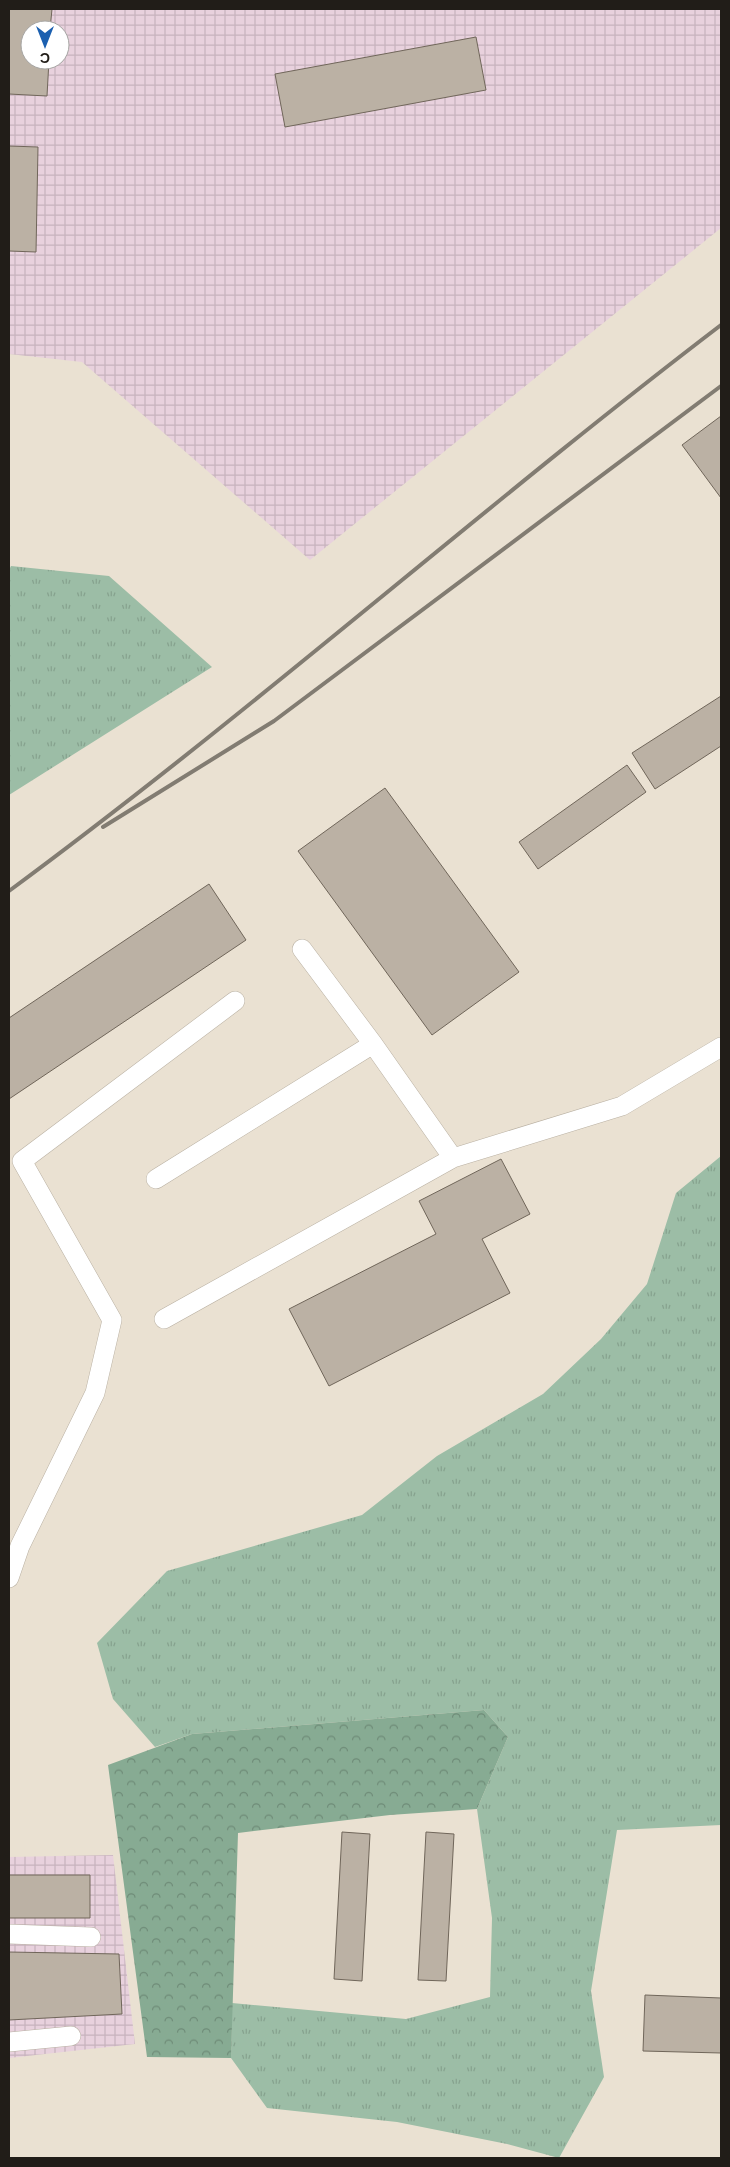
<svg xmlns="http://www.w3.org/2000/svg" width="730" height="2167" viewBox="0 0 730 2167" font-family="Helvetica,sans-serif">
<defs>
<pattern id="industrial-grid" width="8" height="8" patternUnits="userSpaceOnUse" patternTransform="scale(1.25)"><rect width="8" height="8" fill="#e8d1dd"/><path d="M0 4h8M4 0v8" fill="none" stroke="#c7b3bd"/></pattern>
<pattern id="grass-tufts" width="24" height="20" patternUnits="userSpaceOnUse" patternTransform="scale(1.25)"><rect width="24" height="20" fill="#9cbda6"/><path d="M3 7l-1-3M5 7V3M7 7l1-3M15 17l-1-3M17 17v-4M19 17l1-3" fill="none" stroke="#86a28e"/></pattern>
<pattern id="forest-crowns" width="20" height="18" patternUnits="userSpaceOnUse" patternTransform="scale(1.25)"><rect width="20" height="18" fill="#87ab93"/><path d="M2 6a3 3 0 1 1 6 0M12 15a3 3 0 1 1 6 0" fill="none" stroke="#6e8b77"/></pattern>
</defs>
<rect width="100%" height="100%" fill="#eae1d2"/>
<path fill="url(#industrial-grid)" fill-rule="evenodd" d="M9,9H721V228L310,560L82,362L9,354ZM30,30H60V60H30Z
M113,1855L135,2044L9,2058V1857Z"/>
<path fill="url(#grass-tufts)" d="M11,566L109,576L212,667L9,795V570Z
M721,1156V1825L617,1830L591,1991L604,2077L559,2158L507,2144L397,2122L267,2108L231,2058L232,2003L406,2019L490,1997L492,1918L477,1809L508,1737L484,1710L192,1734L155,1747L113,1699L97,1643L167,1571L362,1515L437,1456L543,1394L601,1339L647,1284L676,1193Z"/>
<path fill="url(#forest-crowns)" d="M484,1710L508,1737L477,1809L390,1815L238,1833L231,2058L147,2057L108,1765L192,1734Z"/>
<path fill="#bbb1a4" stroke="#70665a" d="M9,9H52L50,30H30V60H49L47,96L9,94Z
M476,37L486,90L285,127L275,74Z
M9,146L38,147L36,252L9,251Z
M721,416V498L682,445Z
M721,696V746L655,789L632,753Z
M627,765L646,792L538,869L519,842Z
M385,788L519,972L432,1035L298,851Z
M209,884L246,940L9,1099V1018Z
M501,1159L530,1214L482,1239L510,1293L329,1386L289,1309L436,1234L419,1201Z
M342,1832L370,1834L362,1981L334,1979Z
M426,1832L454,1834L446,1981L418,1980Z
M9,1875H90V1918H9Z
M9,1952L119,1954L122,2014L9,2020Z
M645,1995L721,1998V2053L643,2051Z"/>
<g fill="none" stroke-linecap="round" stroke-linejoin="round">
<g stroke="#b9b0a2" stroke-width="20">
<path id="service" d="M302,949L373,1044L453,1158L622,1106L721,1047
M156,1179L373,1044
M164,1319L453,1158
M9,1578L20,1546L95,1393L112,1320L22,1161L235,1001
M9,1934L91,1937
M9,2042L71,2036"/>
</g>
<use href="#service" stroke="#fff" stroke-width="19"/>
<path stroke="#827c72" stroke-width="4" d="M103,827L274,721L721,386
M9,891C253,711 480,509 721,325"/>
</g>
<rect width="730" height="2167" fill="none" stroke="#211d18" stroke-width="20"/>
<g transform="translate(45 45) rotate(180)"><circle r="24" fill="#ffffff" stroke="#a6a5a3"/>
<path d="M0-4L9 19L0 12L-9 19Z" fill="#1c60b0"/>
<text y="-8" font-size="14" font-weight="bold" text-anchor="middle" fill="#211d18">С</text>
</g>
</svg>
